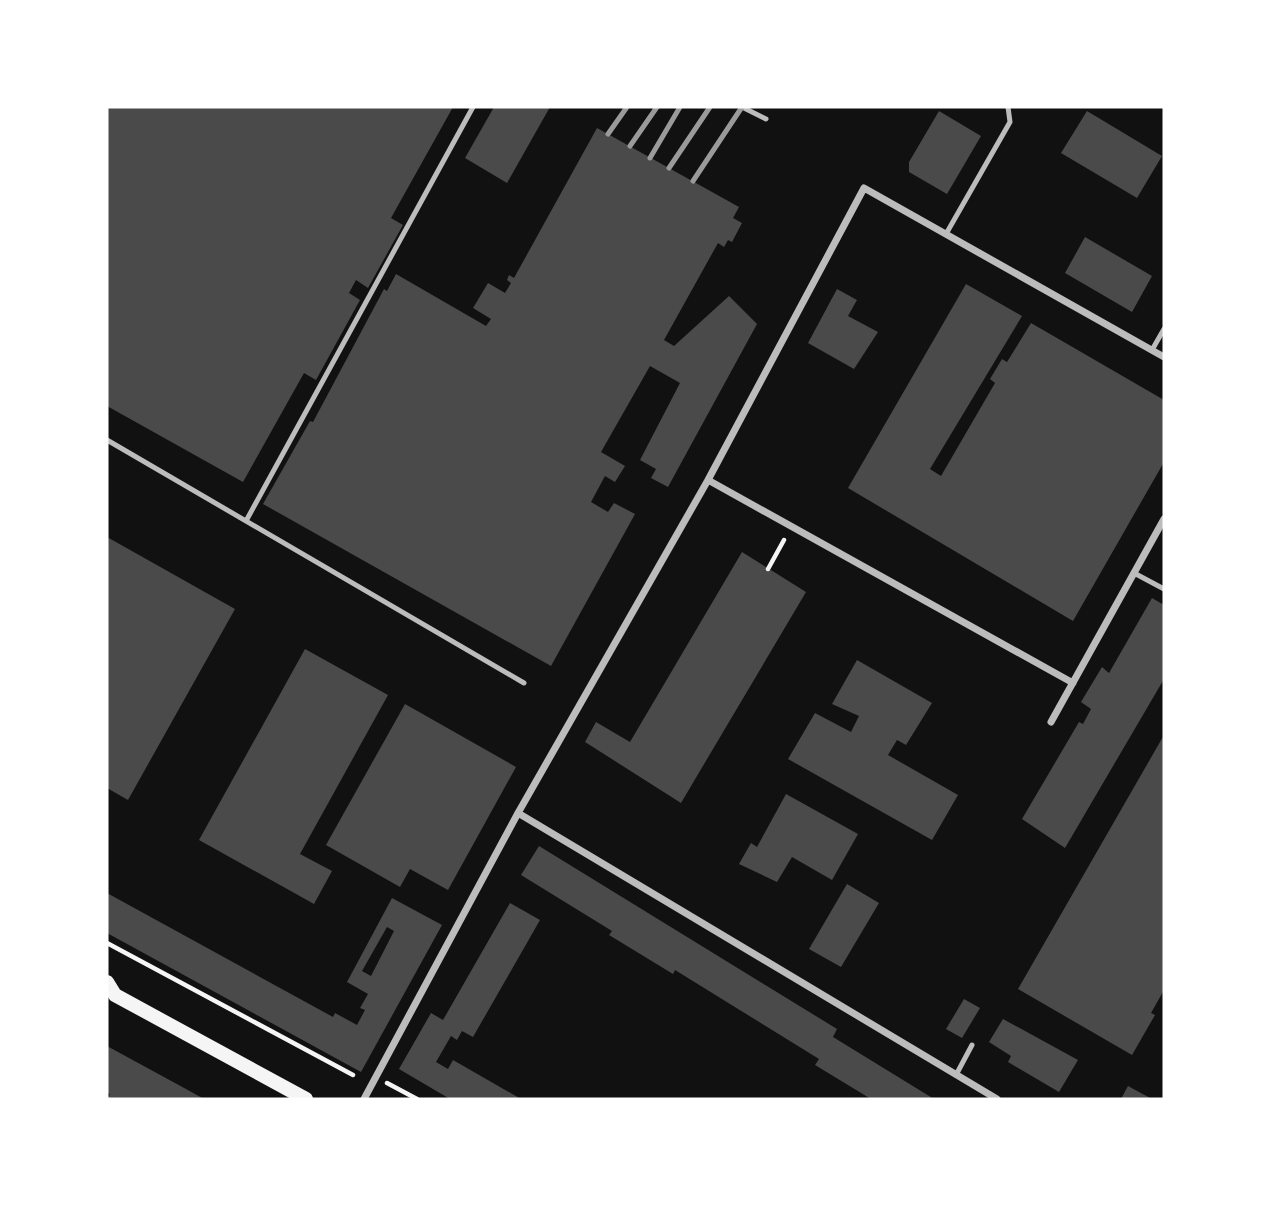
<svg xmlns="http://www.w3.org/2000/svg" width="1271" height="1206" viewBox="0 0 1271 1206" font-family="Overpass,sans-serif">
<rect width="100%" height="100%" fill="#111"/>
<path fill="#4a4a4a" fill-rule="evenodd" d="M107,107H453L391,218L403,225L368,288L356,280L349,293L360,300L316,380L304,373L243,482L107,406Z
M494,107H550L507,183L465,158Z
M939,111L981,136L947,194L909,172V162Z
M1087,111L1162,156L1137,198L1061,153Z
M597,128L739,207L733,218L742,223L732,242L728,240L724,247L718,243L664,340L674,346L729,296L757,324L668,487L651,478L656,469L640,460L680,383L650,366L601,452L625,466L615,482L605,476L591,502L608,512L614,503L635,514L551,666L263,504L310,421L313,422L384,289L387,291L396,274L486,326L491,319L473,308L488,283L505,293L511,283L507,280L509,275L514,278Z
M1085,237L1152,276L1132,312L1065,273Z
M966,284L1022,316L930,469L941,476L995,383L990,379L1002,359L1007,362L1031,323L1164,400V462L1073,621L848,488Z
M837,289L857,300L848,316L878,332L854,369L808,343Z
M107,537L235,609L128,800L107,788Z
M742,552L806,592L681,803L585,742L596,722L630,742Z
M1152,598L1164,605V679L1065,848L1022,819L1079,722L1083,724L1091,709L1081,702L1102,667L1109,673Z
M305,649L388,695L300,854L332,871L314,904L199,840Z
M857,660L932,703L906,745L897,740L888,755L958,795L932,840L788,759L815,713L851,732L859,716L832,704Z
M405,704L516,767L448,890L410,869L400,887L326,845Z
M1164,735V990L1151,1013L1155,1015L1132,1055L1018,989Z
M786,794L858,834L832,880L792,857L777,882L739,864L751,843L757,847Z
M539,846L837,1029L833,1037L934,1099H871L815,1065L819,1059L675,970L673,974L609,935L612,931L521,875Z
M847,884L879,903L841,967L809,949Z
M107,893L333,1017L335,1013L357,1025L365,1010L360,1008L368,994L347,982L392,898L442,925L361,1072L107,933ZM387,927L394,931L371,976L362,971Z
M510,903L540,920L473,1037L462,1031L457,1040L451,1036L436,1062L448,1069L453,1060L521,1099H450L399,1069L431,1013L443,1020Z
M964,999L980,1008L962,1038L946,1029Z
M1003,1019L1078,1060L1059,1092L1008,1062L1011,1056L989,1042Z
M107,1046L186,1089L204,1099H107L110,1094L107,1093Z
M1128,1086L1152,1099H1121Z"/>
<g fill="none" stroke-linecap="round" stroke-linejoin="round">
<path stroke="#f5f5f5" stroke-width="4.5" d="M768,569L784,540
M107,943L353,1075
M387,1083L417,1099"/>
<path stroke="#bcbcbc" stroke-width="5" d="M742,107L766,119
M946,234L1010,122L1008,107
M1152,350L1164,329
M107,440L524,683
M246,521L473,107
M1134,573L1164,589
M956,1075L972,1045"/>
<path stroke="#bcbcbc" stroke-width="7" d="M708,480L1073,683
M1051,722L1164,519
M518,813L997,1099
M364,1099L518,813L708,480L864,188L1164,357"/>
<path stroke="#f5f5f5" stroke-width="14" d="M107,982L115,995L306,1099"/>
<path stroke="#9a9a9a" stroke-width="5" d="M608,134L627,107
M630,146L657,107
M650,158L680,107
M669,168L710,107
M693,181L742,107"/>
</g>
<rect width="1271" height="1206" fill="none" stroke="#ffffff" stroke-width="217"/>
</svg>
